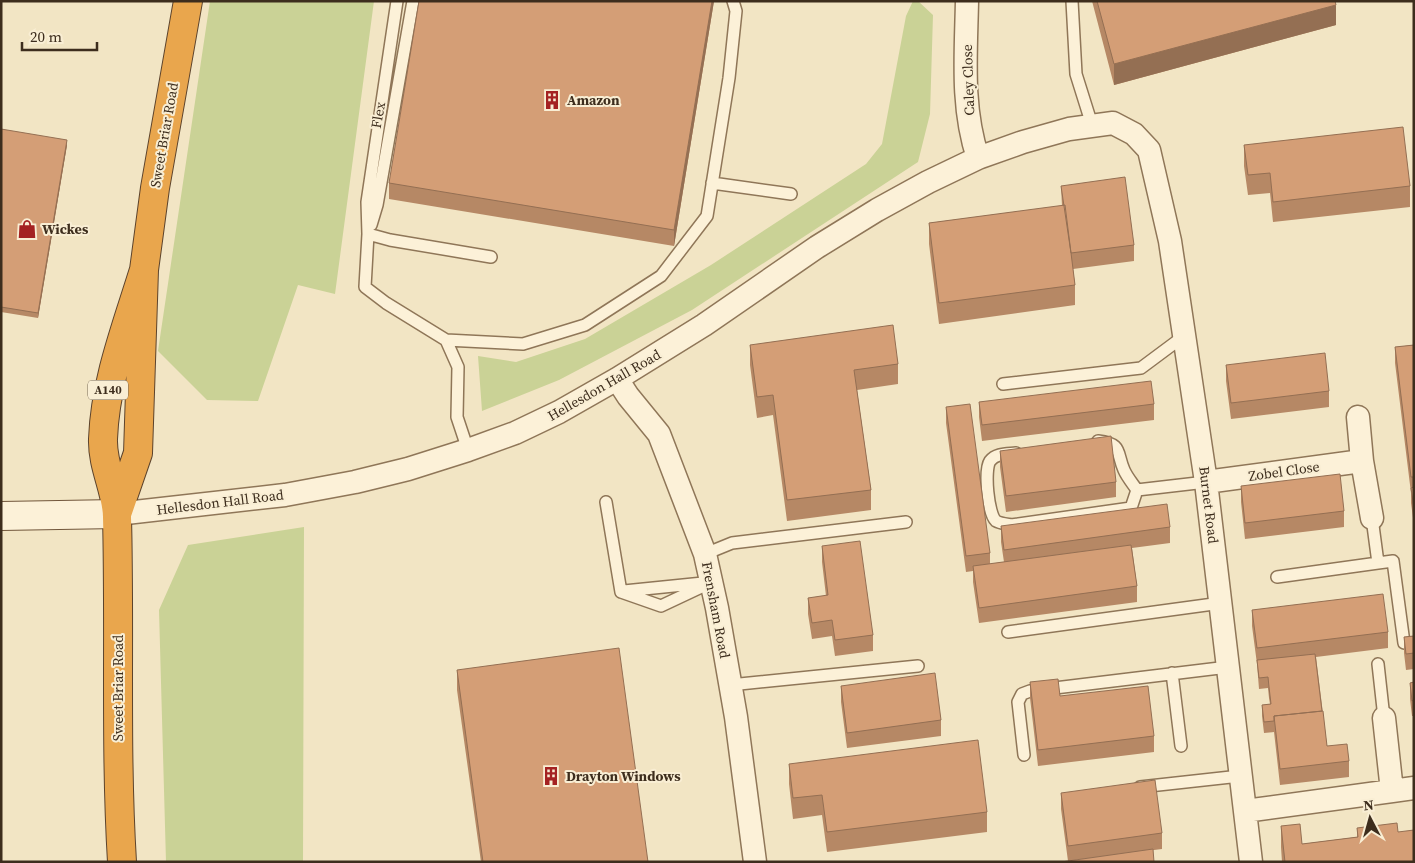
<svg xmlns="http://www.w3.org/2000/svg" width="1415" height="863" viewBox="0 0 1415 863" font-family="'Source Serif 4',serif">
<rect width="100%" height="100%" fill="#f2e5c4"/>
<path fill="#cad296" d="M210,1H374L335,294L298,285L258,401L207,400L158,351Z
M913,1H918L933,15L930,114L918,162L692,310L559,380L482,411L478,356L516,362L585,339L711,265L866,164L882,144L906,16Z
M304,527L303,862H166L159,610L188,545Z"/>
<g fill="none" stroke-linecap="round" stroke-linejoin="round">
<g stroke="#8f7658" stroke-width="14">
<path id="lane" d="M397,1L367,202L368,234L365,287L386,303L446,340L523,344L585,325L661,276L707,216L729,78L736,11L733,1
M1072,1L1076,74L1092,125
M712,183L791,194
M371,225L377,205L413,1
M368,234L390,240L491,257
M446,340L458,367L457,417L468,450
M1003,384L1141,368L1184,336
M1098,441C1123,444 1116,452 1124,470C1127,477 1133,484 1137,490
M1016,453C1007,454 996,453 990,461C984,470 988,514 996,521C999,523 1006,524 1011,525L1131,508L1137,490L1206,482
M606,502L621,592
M705,554L732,543L906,522
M1378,563L1393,561L1404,643
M1277,577L1378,563L1372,518
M624,591L703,583
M621,592L661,606L712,582
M1008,632L1221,603
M1378,664L1384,718
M1172,673L1181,746
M730,685L918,666
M1024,755L1018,702L1022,694L1030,691L1228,667
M1140,787L1240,776"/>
</g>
<g stroke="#8f7658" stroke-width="25">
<path id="street" d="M967,1C966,54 961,107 978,158
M617,379L628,396L659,434L705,554L717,608L736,717L755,862
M1358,417L1362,461L1372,518
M1206,482L1362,461
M117,514L285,495L355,482L408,469L468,450L515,433L559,412L617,379L704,325L817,247L877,210L928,182L978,158L1023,142L1069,129L1113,123L1134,134L1149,150L1170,241L1206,482L1251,862
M1392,791L1414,788
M1245,811L1392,791L1384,718"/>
</g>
<g stroke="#71563b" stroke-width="30">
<path id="secondary" d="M1,516L117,514"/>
</g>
<g stroke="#5c432c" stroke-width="30">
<path id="highway" d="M117,514L138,453L144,270L155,188L188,1
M122,862C115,747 120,632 117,517C117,491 102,467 103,439C105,381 127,325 144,270"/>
</g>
<use href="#lane" stroke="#fcf1d8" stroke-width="11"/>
<use href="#street" stroke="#fcf1d8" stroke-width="22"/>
<use href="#secondary" stroke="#fcf1d8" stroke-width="28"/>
<use href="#highway" stroke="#e9a64d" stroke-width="28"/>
</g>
<path fill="#b68865" d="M714,1L674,246L389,199V183Z
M1092,1H1335L1336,25L1114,85Z
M1,129L67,145L38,318L1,312Z
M1244,145L1410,186V207L1273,222L1270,193L1248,195L1244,166Z
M1061,186L1134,245V261L1073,269L1075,285V305L939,324L929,244V223L1062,206Z
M750,345L898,364V384L857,390L871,490V510L787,521L773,415L757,418L750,365Z
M1414,345V525L1411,503V493L1395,363V347Z
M1226,365L1329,391V407L1231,419L1226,381Z
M979,402L1154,404V420L982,441L979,417Z
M946,407L990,553V564L1004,562L1001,542V526L1170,527V543L1132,548L1137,586V602L979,623L973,582V571L966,572L946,423Z
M1000,451L1116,482V497L1006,512L1000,467Z
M1241,486L1344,511V527L1245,539L1241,502Z
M822,546L873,635V651L835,656L832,636L812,639L808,614V598L826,596L822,562Z
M1252,610L1388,632V648L1316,657L1327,746L1349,761V777L1280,785L1274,732L1264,733L1262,716V705L1270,704L1269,698L1268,688L1259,689L1257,664L1252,626Z
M1414,636V669L1406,670L1404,653V637Z
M457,670L648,862H481L457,690Z
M1030,682L1060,696L1154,736V752L1038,766L1030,698Z
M1414,682V734L1413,716H1412L1410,699V683Z
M841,686L941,720V736L847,748L841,702Z
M789,764L987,812V832L827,852L822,815L793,819L789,784Z
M1061,793L1162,833V849L1068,861L1061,809Z
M1281,826L1302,844L1357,837V828L1398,832L1414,862H1282L1281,847Z"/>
<path fill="#946f53" d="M712,1H714L674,246V230Z
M1336,5V25L1114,85V64Z
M67,140V145L38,318V313Z"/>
<path fill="#d49e76" stroke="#946f53" d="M419,1H712L674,230L389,183Z
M1097,1H1335L1336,5L1114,64Z
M1403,127L1410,186L1273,202L1270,173L1248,175L1244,145Z
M1,129L67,140L38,313L1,307Z
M1125,177L1134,245L1071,253L1061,186Z
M1065,205L1075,285L939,303L929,223Z
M893,325L898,364L854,370L871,490L787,500L773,395L757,397L750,345Z
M1414,345V477H1411L1395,347Z
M1325,353L1329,391L1231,403L1226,365Z
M1151,381L1154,404L982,425L979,402Z
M970,404L990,553L966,556L946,407Z
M1111,436L1116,482L1006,496L1000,451Z
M1340,474L1344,511L1245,523L1241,486Z
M1414,487V509L1411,488Z
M1167,504L1170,527L1004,550L1001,526Z
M860,541L873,635L835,640L832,620L812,623L808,598L828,595L822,546Z
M1131,545L1137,586L979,608L973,566Z
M1383,594L1388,632L1257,648L1252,610Z
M1414,636V653L1406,654L1404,637Z
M619,648L648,862H483L457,670Z
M1315,654L1322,711L1274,716V721L1264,722L1262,705L1271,704L1269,687L1268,677L1259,678L1257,660Z
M935,673L941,720L847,733L841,686Z
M1058,679L1060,696L1148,686L1154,736L1038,750L1030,682Z
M1414,682V700L1412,701L1410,683Z
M1323,711L1327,746L1347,744L1349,761L1280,769L1274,716Z
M978,740L987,812L827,832L822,795L793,798L789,764Z
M1155,780L1162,833L1068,846L1061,793Z
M1397,823L1398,832L1414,830V862H1285L1281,826L1300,824L1302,844L1358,837L1357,828Z
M1153,849L1154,862H1061Z"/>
<defs>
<g id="building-bare" transform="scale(1.5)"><path d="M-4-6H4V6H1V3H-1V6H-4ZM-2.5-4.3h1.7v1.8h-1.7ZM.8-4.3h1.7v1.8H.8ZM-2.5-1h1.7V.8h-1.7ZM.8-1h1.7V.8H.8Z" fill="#a42222" stroke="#f9eed4" stroke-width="2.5" paint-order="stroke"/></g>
<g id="shop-bare" transform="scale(1.5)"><path d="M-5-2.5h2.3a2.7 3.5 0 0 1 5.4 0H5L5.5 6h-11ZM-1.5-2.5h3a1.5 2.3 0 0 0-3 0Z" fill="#a42222" stroke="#f9eed4" stroke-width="2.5" paint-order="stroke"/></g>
</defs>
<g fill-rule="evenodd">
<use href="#building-bare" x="552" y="100"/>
<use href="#shop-bare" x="27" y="229"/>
<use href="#building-bare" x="551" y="776"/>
</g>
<g text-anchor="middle" stroke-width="4" stroke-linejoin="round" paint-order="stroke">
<rect fill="#f9eed4" stroke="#756754" stroke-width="1" x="88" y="380.5" width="40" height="19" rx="4"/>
<g font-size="12" font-weight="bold" fill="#3d2d1d">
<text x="108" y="394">A140</text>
</g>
<g font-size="14" fill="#3d2d1d" stroke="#f9eed4">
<text transform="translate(968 80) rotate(-92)" y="5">Caley Close</text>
<text transform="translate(378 115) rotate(-80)" y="5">Flex</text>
<text transform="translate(164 135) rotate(-80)" y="5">Sweet Briar Road</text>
<text transform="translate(604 385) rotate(-30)" y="5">Hellesdon Hall Road</text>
<text transform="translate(1284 471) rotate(-8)" y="5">Zobel Close</text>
<text transform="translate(220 502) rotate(-7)" y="5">Hellesdon Hall Road</text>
<text transform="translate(1209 505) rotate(83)" y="5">Burnet Road</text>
<text transform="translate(716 610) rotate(79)" y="5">Frensham Road</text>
<text transform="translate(118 688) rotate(-90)" y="5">Sweet Briar Road</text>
</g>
<g font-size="14" font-weight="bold" fill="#3d2d1d" stroke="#f9eed4" text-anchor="start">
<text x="567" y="105">Amazon</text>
<text x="42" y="234">Wickes</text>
<text x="566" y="781">Drayton Windows</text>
</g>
</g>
<rect width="1415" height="863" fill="none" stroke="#3d2d1d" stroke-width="5"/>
<g transform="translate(1370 818) rotate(354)" stroke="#f9eed4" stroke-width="4" paint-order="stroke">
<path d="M0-4L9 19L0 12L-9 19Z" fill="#3d2d1d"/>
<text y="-8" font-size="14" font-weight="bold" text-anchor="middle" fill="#3d2d1d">N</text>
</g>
<path d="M22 42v8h75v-8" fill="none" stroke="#3d2d1d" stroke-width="2.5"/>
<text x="30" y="42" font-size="15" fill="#3d2d1d" stroke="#f9eed4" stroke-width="4" paint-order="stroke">20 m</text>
</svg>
